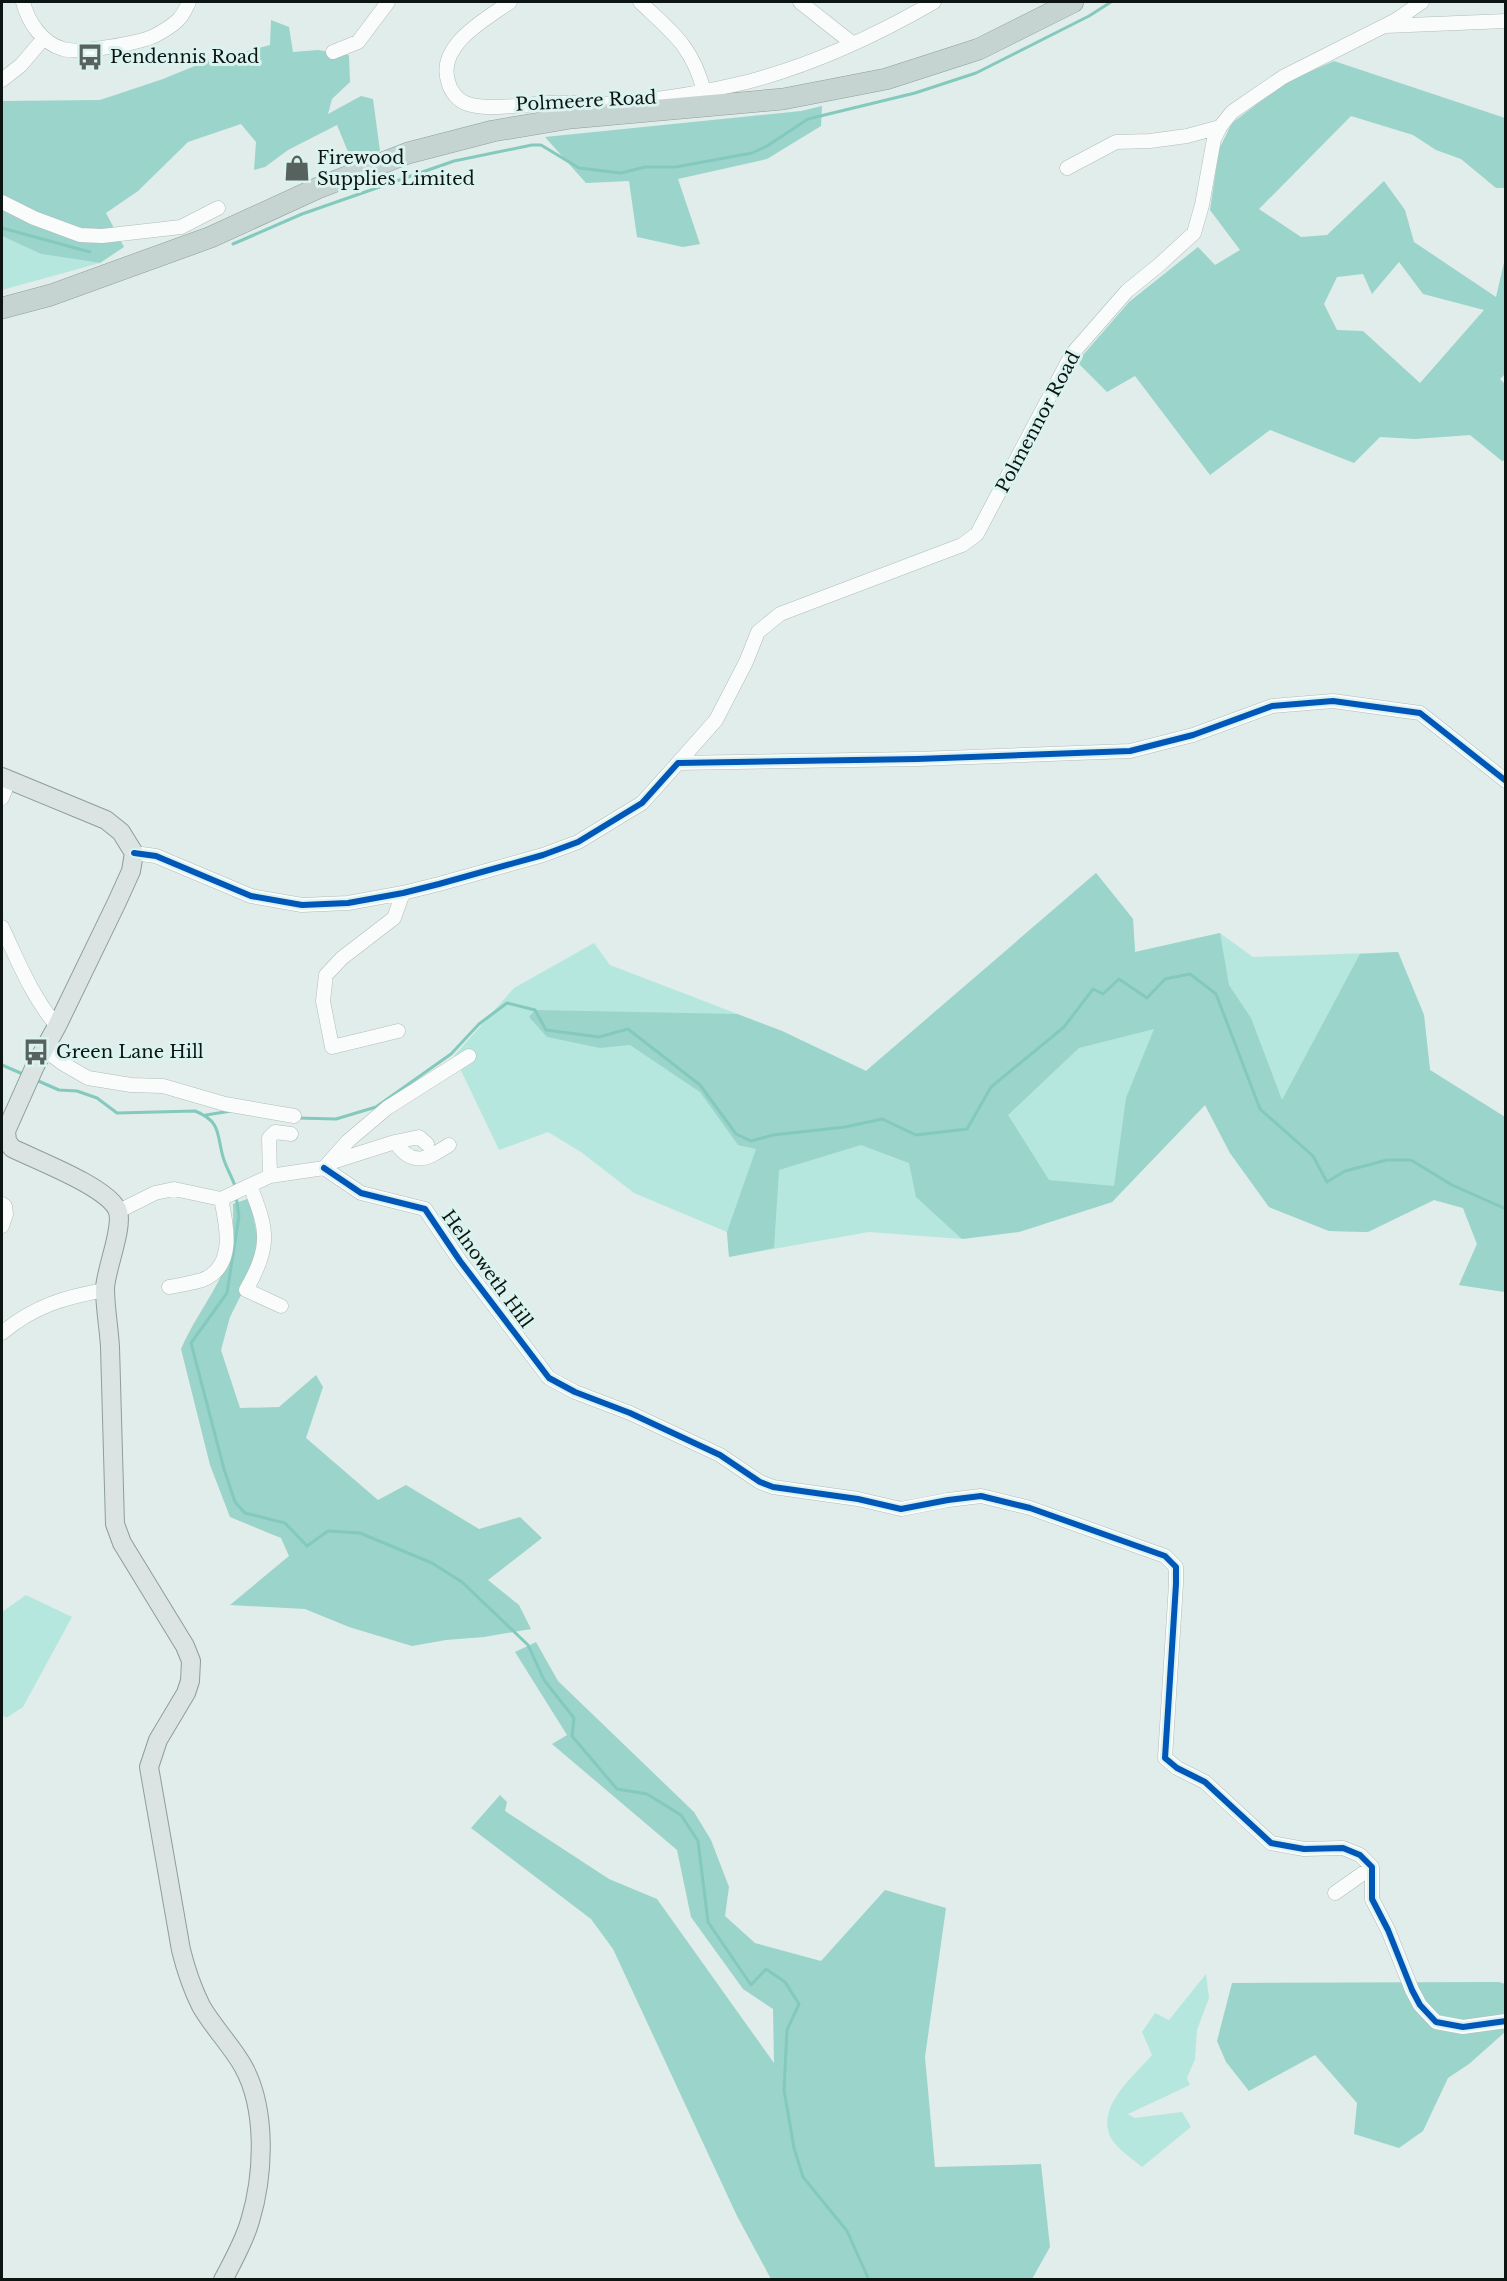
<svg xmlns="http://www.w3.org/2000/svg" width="1507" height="2281" viewBox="0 0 1507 2281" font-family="'Libre Baskerville',serif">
<rect width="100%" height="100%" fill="#e1edea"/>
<path fill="#b6e7de" d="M2,236L41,254L100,263L2,290Z
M1096,873L1133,919L1135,952L1220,933L1253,957L1398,952L1424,1015L1430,1070L1505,1117V1292L1459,1285L1477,1244L1463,1208L1434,1200L1367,1232L1329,1231L1269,1207L1230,1153L1205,1105L1112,1202L1019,1232L962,1239L869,1232L729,1257L727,1232L634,1193L581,1152L548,1132L499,1150L454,1056L514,988L594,943L610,965L782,1031L866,1071Z
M26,1595L72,1617L23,1707L6,1718L2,1714V1612Z
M1206,1974L1209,1998L1197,2030L1195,2059L1187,2078L1190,2085L1128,2114L1135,2118L1182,2112L1191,2127L1142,2167C1133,2159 1117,2149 1111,2138C1095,2107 1134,2076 1152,2055L1142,2032L1155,2013L1169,2020Z"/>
<path fill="#9bd4ca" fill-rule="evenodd" d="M271,20L289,27L293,52L318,50L349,55L350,82L332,99L328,114L361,96L373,99L380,151L351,159L337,125L288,150L265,167L254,170L256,142L241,124L188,142L138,191L106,213L124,247L100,263L41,254L2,236V101L100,100L163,79L202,63L270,45Z
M1334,61L1505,118V188H1496L1461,159L1436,150L1413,135L1351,116L1259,209L1301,237L1327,235L1384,181L1405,210L1414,242L1496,297L1505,258L1506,373L1500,379L1505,384V460L1502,461L1470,435L1415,439L1380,437L1354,463L1270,430L1210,475L1135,376L1107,392L1077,362L1129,302L1198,247L1215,265L1240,250L1210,210L1219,149L1232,123L1286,82ZM1399,262L1423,294L1484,310L1420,383L1363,331L1337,330L1324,304L1337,277L1363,274L1372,294Z
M822,106L821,126L767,159L678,179L700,244L683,247L637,237L629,181L586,183L545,137L801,111Z
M1096,873L1133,919L1135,952L1220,933L1229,985L1251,1018L1282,1100L1360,954L1398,952L1424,1015L1430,1070L1505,1117V1292L1459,1285L1477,1244L1463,1208L1434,1200L1368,1232L1329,1231L1269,1207L1230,1153L1205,1105L1112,1202L1019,1232L962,1239L916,1197L909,1163L861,1145L779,1170L774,1248L729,1257L727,1232L756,1149L738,1145L700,1092L630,1045L600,1048L547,1037L529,1017L535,1010L737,1014L782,1031L866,1071ZM1154,1029L1126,1098L1114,1186L1049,1180L1008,1115L1079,1048Z
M250,1198L257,1236L255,1267L230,1317L221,1350L240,1408L279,1407L316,1375L323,1387L306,1438L378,1500L406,1485L479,1529L520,1517L542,1538L488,1580L519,1605L531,1629L484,1637L446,1640L412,1646L349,1627L305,1609L230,1605L289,1556L281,1538L230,1517L210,1465L181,1349C191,1325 206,1305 218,1282C231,1259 234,1231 233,1204Z
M536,1642L558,1681L694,1812L711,1840L729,1887L725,1916L755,1943L821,1961L885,1890L946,1908L925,2057L935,2167L1041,2164L1050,2247L1032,2279H771L737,2216L613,1949L591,1919L471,1828L500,1795L507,1802L505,1811L609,1879L657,1899L774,2063L773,2009L743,1989L691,1917L677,1850L552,1744L567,1735L515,1652Z
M1499,1982L1505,1984V2032L1469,2064L1448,2078L1423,2131L1399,2148L1354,2134L1357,2103L1315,2055L1249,2091L1226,2062L1217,2041L1232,1983Z"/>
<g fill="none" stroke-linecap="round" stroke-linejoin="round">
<path stroke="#84c9be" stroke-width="3" d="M2,228L90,252
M233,244L302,214L454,161L532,145H541L579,168L621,173L645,167H676L752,153L767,146L808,119L915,93L976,73L1089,16L1111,2
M2,1065L25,1075
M36,1080L59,1090L77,1091L97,1098L117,1113L195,1111C223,1122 216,1136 224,1160C227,1169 232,1177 235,1186
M206,1115L231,1111
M297,1118L336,1119L376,1107L451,1054L479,1024L507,1003L535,1010L546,1030L599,1037L628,1029L700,1085L736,1134L751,1141L773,1135L845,1127L882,1119L916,1135L967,1129L991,1087L1064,1027L1093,989L1103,994L1119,979L1147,998L1165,979L1190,974L1216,994L1260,1109L1313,1156L1327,1182L1345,1171L1387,1160H1411L1452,1185L1506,1209
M236,1196L239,1216L227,1293L191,1343L224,1469L235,1502L245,1513L285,1523L307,1546L328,1531L360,1533L432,1563L462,1582L528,1645L544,1680L574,1718L572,1736L617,1789L647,1794L681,1815L698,1841L708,1922L751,1985L766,1969L785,1982L799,2004L787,2030L784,2090L794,2148L803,2177L847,2231L869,2280"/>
<g stroke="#b2bcb9" stroke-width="15">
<path id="minor" d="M23,2C28,22 42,43 63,49C78,54 139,43 154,36C162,32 170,27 177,21C183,16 186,8 189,2
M510,2C486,19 437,45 448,81C450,91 458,101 468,104C490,111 526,104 549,103C573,102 598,105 622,103C664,99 706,92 747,82C812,65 877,35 934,2
M640,2C673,33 692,46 704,91
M800,2L852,43
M1385,26L1506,21
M333,52L358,42L388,2
M2,80L21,65L44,38
M1067,168L1116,142L1150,141L1187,136L1220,127
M2,202L34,218L80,235L102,236L181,227L218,208
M678,763L716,720L746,662L758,632L780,614L962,545L977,534L1072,354L1127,291L1159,265L1194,233L1202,205L1214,139L1220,127L1232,112L1283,77L1396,20L1422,2
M2,798L9,780
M134,853L156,856L251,896L302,905L348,903L403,893L439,884L543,855L578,842L642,803L678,763L917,759L1130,751L1193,735L1272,706L1333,701L1420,713L1506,781
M2,927C18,961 32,997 57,1026
M398,1031L332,1047L323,1001L326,975L342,958L394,918L403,893
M44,1049L62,1063L88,1078L131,1085L163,1086L225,1104L294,1116
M395,1142L419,1137L427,1144
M332,1162L395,1142C413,1168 427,1159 449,1145
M324,1168L361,1193L425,1209L460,1261L549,1378L575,1392L630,1413L720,1455L760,1482L773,1487L858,1499L901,1509L948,1500L981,1496L1030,1508L1165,1556L1176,1567V1584L1165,1758L1177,1768L1205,1782L1271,1843L1304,1849L1343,1848L1360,1855L1372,1867V1899L1388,1930L1412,1990L1420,2005L1436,2022L1463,2027L1506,2021
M324,1168L348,1141L387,1108L469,1056
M270,1176L269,1138L275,1132L291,1134
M250,1186C268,1230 271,1247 246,1290L281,1306
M2,1204L5,1206L6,1214L2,1226
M119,1211L155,1193L174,1189L221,1199L270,1176L324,1168
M169,1287C180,1285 192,1283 202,1280C236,1267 227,1226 221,1199
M2,1333C34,1306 65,1297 105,1290
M1335,1893L1372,1867"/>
</g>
<g stroke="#8c9e9b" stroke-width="20">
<path id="major" d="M2,777L106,820L121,832L134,853L131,871L117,902L57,1026L35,1066L6,1131L7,1141L12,1148C38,1161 105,1186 117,1209C125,1224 106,1268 105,1288C105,1308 109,1328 110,1347C112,1406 113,1465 115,1524L122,1543L185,1646L191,1661L190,1681L186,1693L158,1740L149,1767L181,1950C186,1970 192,1988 201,2006C213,2027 231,2045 243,2066C267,2109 264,2175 250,2221C244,2242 233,2261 223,2280"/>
</g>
<g stroke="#8c9e9b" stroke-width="22">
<path id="highway" d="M2,308L51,295L211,237L318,188L408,153L493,131L571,118L783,99L886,79L979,49L1073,2"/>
</g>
<use href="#minor" stroke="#fafcfc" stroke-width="14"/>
<use href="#major" stroke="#dbe4e2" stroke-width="18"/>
<use href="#highway" stroke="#c6d4d1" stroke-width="21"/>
<g stroke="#dbf3ee" stroke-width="10">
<path id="cycleway" d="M134,853L156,856L251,896L302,905L348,903L403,893L439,884L543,855L578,842L642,803L678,763L917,759L1130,751L1193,735L1272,706L1333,701L1420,713L1506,781
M324,1168L361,1193L425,1209L460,1261L549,1378L575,1392L630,1413L720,1455L760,1482L773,1487L858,1499L901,1509L948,1500L981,1496L1030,1508L1165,1556L1176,1567V1584L1165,1758L1177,1768L1205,1782L1271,1843L1304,1849L1343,1848L1360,1855L1372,1867V1899L1388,1930L1412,1990L1420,2005L1436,2022L1463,2027L1506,2021"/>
</g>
<use href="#cycleway" stroke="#0057b8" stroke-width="6"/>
</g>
<defs>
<g id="bus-bare" transform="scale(2.07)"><path d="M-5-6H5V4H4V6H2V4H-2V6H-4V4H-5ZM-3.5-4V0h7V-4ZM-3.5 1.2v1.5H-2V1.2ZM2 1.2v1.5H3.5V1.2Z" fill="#57615e" stroke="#dbf3ee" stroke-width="2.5" paint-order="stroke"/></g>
<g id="shop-bare" transform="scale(2.07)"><path d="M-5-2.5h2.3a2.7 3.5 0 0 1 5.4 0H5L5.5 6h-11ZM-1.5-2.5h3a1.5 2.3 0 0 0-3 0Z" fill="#57615e" stroke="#dbf3ee" stroke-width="2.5" paint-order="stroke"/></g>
</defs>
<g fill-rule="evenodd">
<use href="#bus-bare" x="90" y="57"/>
<use href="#shop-bare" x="297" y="168"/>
<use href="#bus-bare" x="36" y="1052"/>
</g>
<g text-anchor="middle" stroke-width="6" stroke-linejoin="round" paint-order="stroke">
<g font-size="18" fill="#0d1513" stroke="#dbf3ee" text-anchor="start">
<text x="110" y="63">Pendennis Road</text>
<text x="317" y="164">Firewood<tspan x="317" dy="21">Supplies Limited</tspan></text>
<text x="56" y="1058">Green Lane Hill</text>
</g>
<g font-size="18" fill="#0d1513" stroke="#dbf3ee">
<text transform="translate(586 101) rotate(-3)" y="6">Polmeere Road</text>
<text transform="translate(1038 422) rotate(-62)" y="6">Polmennor Road</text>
<text transform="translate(487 1269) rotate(54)" y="6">Helnoweth Hill</text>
</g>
</g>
<rect width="1507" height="2281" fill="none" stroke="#0d1513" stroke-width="6"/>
</svg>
